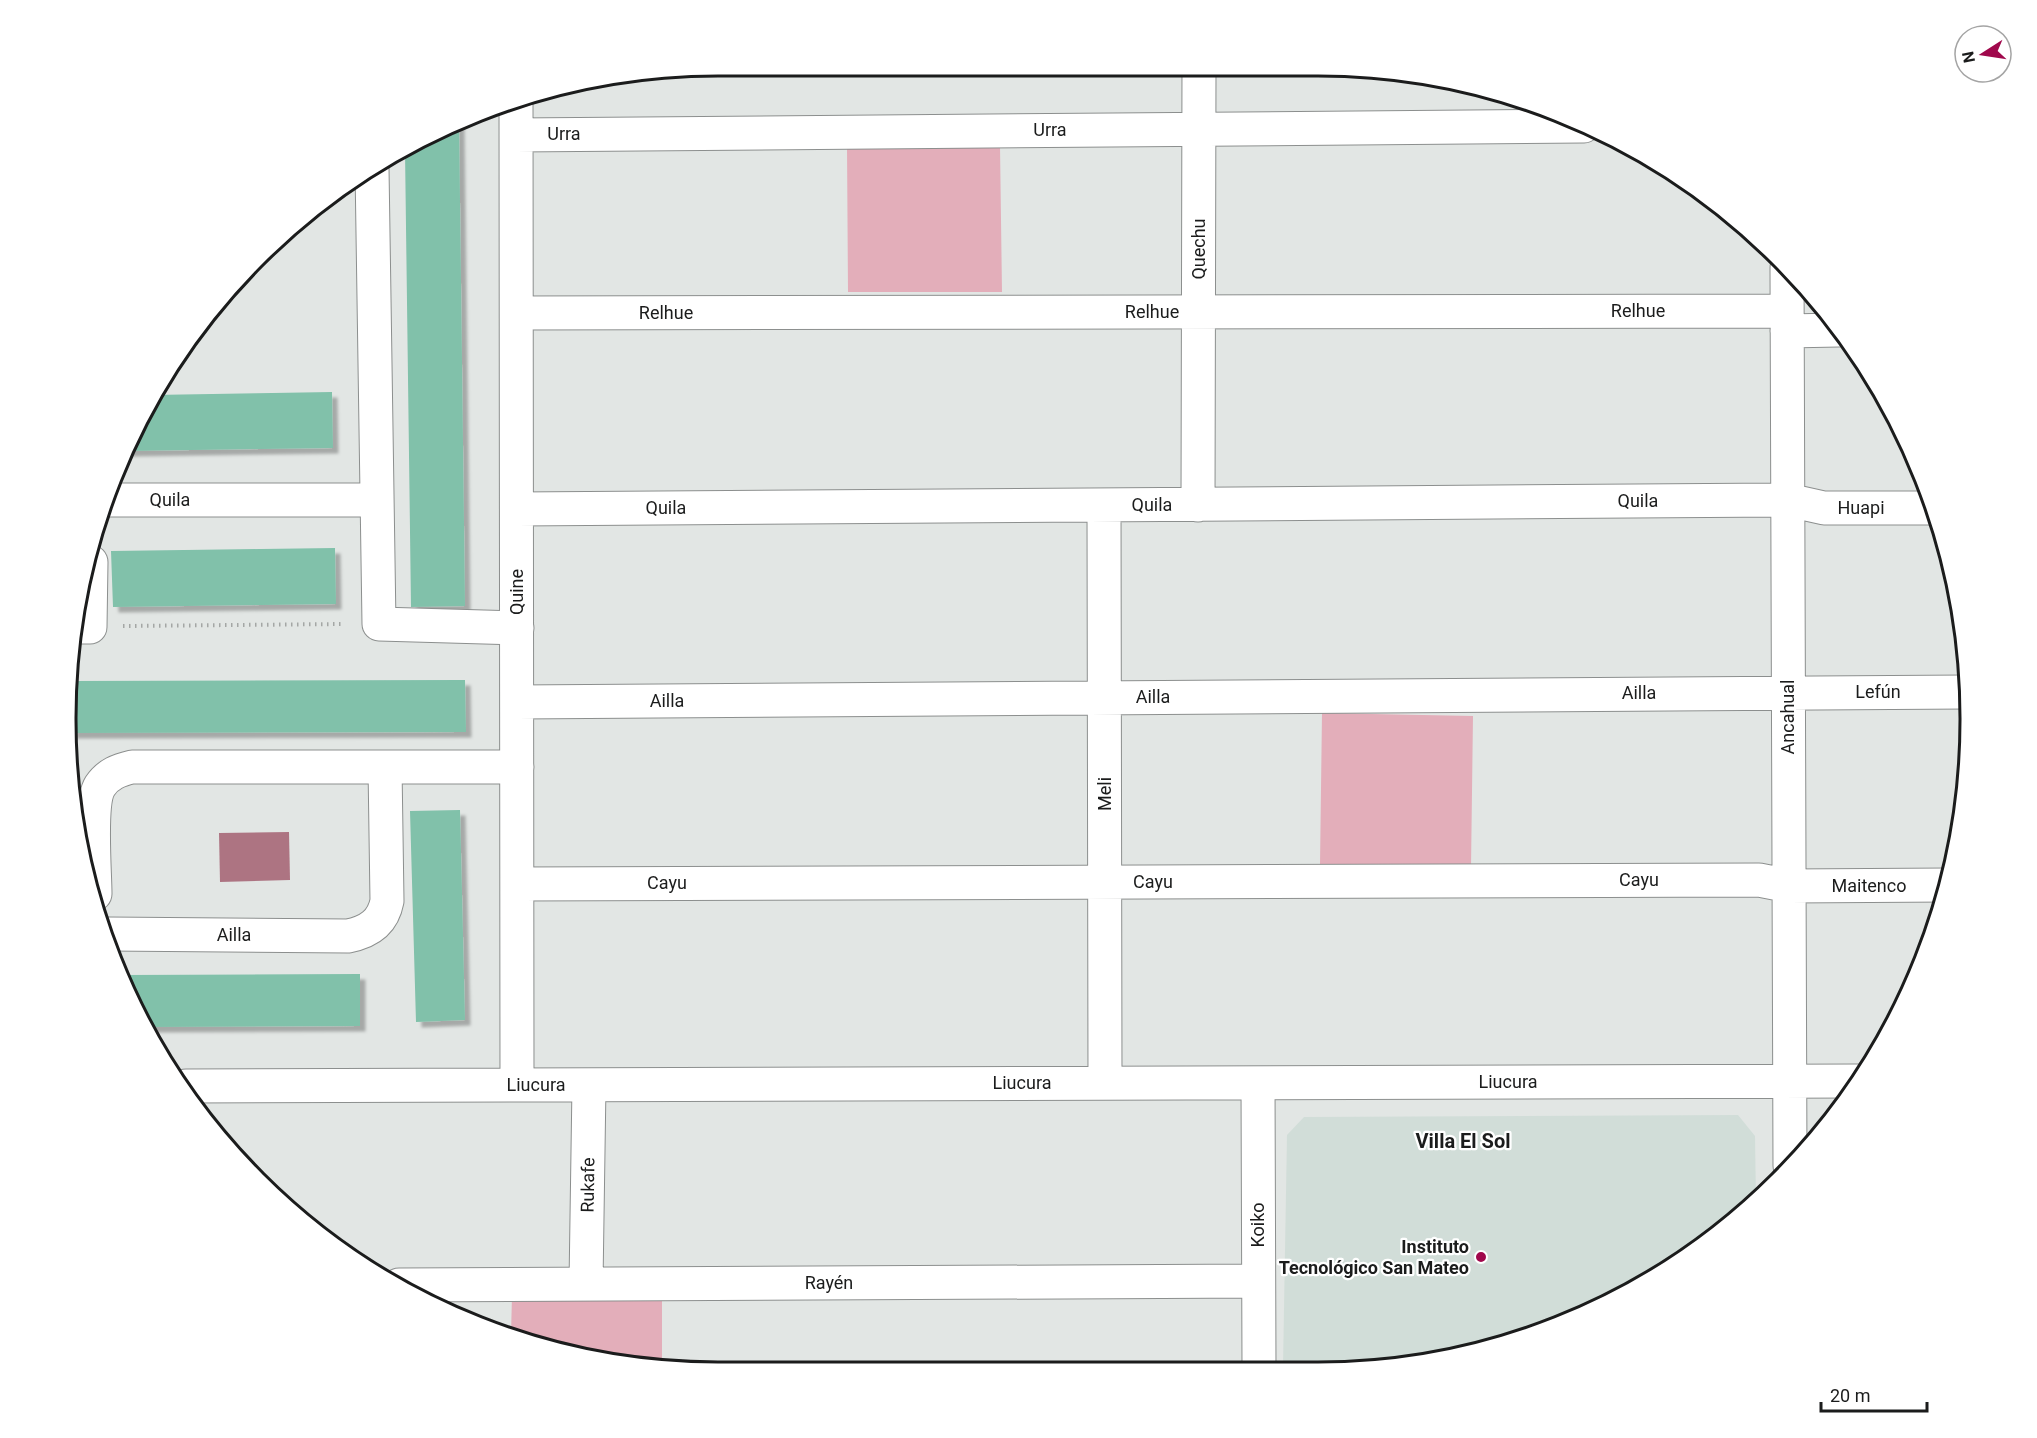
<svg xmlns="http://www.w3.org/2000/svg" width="2037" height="1438" viewBox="0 0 2037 1438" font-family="Roboto,sans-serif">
<defs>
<filter id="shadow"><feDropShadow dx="5.5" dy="5.5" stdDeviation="1.5" flood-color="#0004"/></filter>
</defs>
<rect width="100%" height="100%" fill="#e2e6e4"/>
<path fill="#d1ddd8" d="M1738,1115L1755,1136L1756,1202L1749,1210L1607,1305L1528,1337L1404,1366L1283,1367L1287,1135L1304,1117Z"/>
<path fill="#e3aeba" d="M1000,146L1002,292H848L847,147Z
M1322,713L1473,716L1471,868L1320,865Z
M512,1295L662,1296V1368L550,1350L511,1335Z"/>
<path fill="#ad7482" d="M289,832L290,880L220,882L219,833Z"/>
<path fill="#81c1aa" filter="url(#shadow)" d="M459,121L465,606L411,607L405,150Z
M332,392L333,448L125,451L152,395Z
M335,548L336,604L113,607L111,551Z
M465,680L466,732L71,733V681Z
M460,810L465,1020L416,1022L410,811Z
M360,974V1026L146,1027L133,1008L122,975Z"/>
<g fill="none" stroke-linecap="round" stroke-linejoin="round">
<g stroke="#8c8f8e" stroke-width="35">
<path id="street" d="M516,100L517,1085
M516,135L1584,126
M372,168L379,624L517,628
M1787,268L1790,1166
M517,313L1787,311
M1787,331L1839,330
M108,500H377
M1104,505L1105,1083
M1198,505L1199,66
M517,509L1788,500L1824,508H1936
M73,627H90L91,562
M517,702L1967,692
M517,884L1759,880L1789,886L1949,885
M95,894C95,871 89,803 100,786C108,774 119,770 132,767H517
M108,934L348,936C369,932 383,922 387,901L385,767
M1258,1083L1259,1367
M186,1086L1858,1081
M586,1284L589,1085
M399,1285L1258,1281"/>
</g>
<path stroke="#a4a7a5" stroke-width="4" stroke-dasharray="1.5 4.5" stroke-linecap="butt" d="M123,626L344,624"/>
<use href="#street" stroke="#fff" stroke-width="33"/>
</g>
<circle fill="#a0084c" stroke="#fff" stroke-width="2" cx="1481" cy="1257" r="6"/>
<g text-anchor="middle" stroke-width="4.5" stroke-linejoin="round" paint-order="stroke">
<g font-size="18" fill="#1b1c1c" stroke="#fff">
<text x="1050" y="136">Urra</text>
<text x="564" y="140">Urra</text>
<text transform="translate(1199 249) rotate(-90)" y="6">Quechu</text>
<text x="1638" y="317">Relhue</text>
<text x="1152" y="318">Relhue</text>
<text x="666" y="319">Relhue</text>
<text x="170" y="506">Quila</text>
<text x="1638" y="507">Quila</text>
<text x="1152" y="511">Quila</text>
<text x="666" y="514">Quila</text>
<text x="1861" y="514">Huapi</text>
<text transform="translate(517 592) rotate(-90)" y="6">Quine</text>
<text x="1878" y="698">Lefún</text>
<text x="1639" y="699">Ailla</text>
<text x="1153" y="703">Ailla</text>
<text x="667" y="707">Ailla</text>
<text transform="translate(1788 717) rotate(-90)" y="6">Ancahual</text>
<text transform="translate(1105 794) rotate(-90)" y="6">Meli</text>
<text x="1639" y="886">Cayu</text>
<text x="1153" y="888">Cayu</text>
<text x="667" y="889">Cayu</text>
<text x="1869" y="892">Maitenco</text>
<text x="234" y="941">Ailla</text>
<text x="1508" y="1088">Liucura</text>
<text x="1022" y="1089">Liucura</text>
<text x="536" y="1091">Liucura</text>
<text transform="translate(588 1185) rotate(-89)" y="6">Rukafe</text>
<text transform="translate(1258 1225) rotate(-90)" y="6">Koiko</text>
<text x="829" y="1289">Rayén</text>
</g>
<g font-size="18" font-weight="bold" fill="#1b1c1c" stroke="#fff" text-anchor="end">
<text x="1469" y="1253">Instituto<tspan x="1469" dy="21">Tecnológico San Mateo</tspan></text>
</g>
<g font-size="20" font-weight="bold" fill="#1b1c1c" stroke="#fff">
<text x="1463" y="1148">Villa El Sol</text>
</g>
</g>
<path d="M0 0H2037V1438H0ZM718 76H1318A642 642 0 0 1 1960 718V720A642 642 0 0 1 1318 1362H718A642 642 0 0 1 76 720V718A642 642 0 0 1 718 76Z" fill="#fff" fill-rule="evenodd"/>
<path fill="none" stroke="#1b1c1c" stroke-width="3" d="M718 76H1318A642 642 0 0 1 1960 718V720A642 642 0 0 1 1318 1362H718A642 642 0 0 1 76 720V718A642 642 0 0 1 718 76Z"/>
<g transform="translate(1983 54) rotate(258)"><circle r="28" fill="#ffffff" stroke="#a4a4a4" stroke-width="1.5"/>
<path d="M0-4.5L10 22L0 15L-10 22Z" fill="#a0084c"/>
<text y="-9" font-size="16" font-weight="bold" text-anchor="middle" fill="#1b1c1c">N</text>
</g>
<path d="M1821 1402v9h106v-9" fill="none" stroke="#1b1c1c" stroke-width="3"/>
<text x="1830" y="1402" font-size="18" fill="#1b1c1c" stroke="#ffffff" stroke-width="4.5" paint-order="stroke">20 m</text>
</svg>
